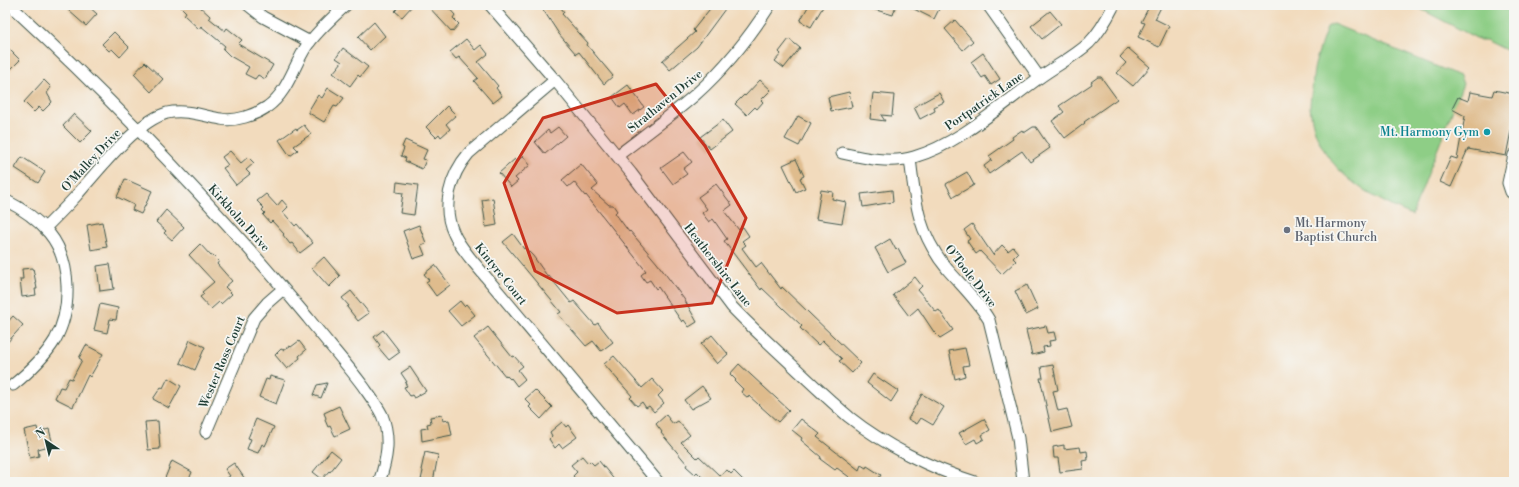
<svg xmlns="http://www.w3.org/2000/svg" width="1519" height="487" viewBox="0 0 1519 487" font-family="'Libre Bodoni',serif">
<rect width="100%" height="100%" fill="#f6f6f2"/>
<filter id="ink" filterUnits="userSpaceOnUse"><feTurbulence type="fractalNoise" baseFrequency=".025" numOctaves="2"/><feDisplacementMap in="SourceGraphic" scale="8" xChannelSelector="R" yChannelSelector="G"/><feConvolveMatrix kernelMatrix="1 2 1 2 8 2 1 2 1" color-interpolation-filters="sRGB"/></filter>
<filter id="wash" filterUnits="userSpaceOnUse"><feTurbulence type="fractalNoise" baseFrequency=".012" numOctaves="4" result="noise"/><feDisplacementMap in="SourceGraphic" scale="16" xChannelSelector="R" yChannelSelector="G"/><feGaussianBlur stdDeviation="0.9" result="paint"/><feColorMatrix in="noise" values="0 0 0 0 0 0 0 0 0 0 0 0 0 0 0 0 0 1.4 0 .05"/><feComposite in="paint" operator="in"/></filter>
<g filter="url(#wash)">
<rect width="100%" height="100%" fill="#f2dbbd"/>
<path fill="#8ece86" stroke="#56865d" d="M1413,5H1514V54L1486,40H1480Z
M1333,24L1460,76L1463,84L1412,215C1364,195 1315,165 1310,107C1310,101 1311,95 1312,89C1313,81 1313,72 1315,65C1318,52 1323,39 1327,27Z"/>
<g id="blocks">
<path fill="#dfbc8d" d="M73,5H87L97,14L86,26L68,10Z
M179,5H198L210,16L209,18L225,31L227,28L242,40L238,44L273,65L265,79L258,75L255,79L245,74L249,67L230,56L223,49L225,46L201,26L199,29L184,15L186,12Z
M401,5H413L402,17L395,11Z
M427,5H446L455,15L453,18L459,24L452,32Z
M540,5H559L564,12L562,14L588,43L587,45L613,76L604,84L579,52L576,54L559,34Z
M713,5H728L697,47L670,70L662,61L695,32L693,30Z
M809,5H824L811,27L800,21Z
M866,5H896L893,15L866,7Z
M906,5H941L934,19Z
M1150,5H1162L1155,19L1169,26L1159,47L1138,37L1145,23L1141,22Z
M1050,11L1061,24L1042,39L1031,26Z
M955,20L973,41L963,50L945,29Z
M374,22L385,36L370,50L358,37Z
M114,32L129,47L120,57L112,49L109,51L102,44Z
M466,39L475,50L481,45L488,54L478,62L498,86L496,88L502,96L493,103L474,81L478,78L459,57L456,59L450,52Z
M789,39L800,48L784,68L775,61L781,54L779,52Z
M5,45L20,60L10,70L5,65Z
M343,48L368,67L360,77L358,75L350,86L333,73L342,62L336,58Z
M1128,48L1150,67L1133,86L1117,73L1126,63L1120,57Z
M983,53L1000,79L991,85L985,76L982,78L971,62Z
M145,62L163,79L151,92L134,74Z
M1098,77H1101L1117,99L1084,122L1085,123L1065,138L1052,121L1064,112L1059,106L1092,84L1091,82Z
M44,80L51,87L47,93L52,102L43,111L39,107L34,112L24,102Z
M760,80L771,90L761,100L763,102L757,109L755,107L747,115L735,104L744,95L745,96Z
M628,85L644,107L633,115L625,104L620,108L612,97Z
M328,88L344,98L337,107L334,106L324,122L309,113V110L318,95L322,98Z
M1494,90L1514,94V116L1506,156L1468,149L1451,187L1440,182L1451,157L1457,159L1465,116L1452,109L1458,97L1468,101L1470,92L1492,96Z
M849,92L852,107L831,111L828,97Z
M873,93L894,95L892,116L881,115L885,121L870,119Z
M939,93L944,102L934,107L935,111L920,119L914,107Z
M447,106L456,115L446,124L450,129L441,137L439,134L436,137L426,127Z
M74,114L92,131L80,143L63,126Z
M798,116L811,123L799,146L785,139Z
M723,120L732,132L710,149L700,137Z
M304,125L311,134L294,146L298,150L290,156L279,140L296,128L297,130Z
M558,127L566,136L545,154L535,142L548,130L550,133Z
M1033,127H1036L1050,148L1030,162L1022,151L989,174L984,166L992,160L989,156L1013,139L1012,137L1022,130L1024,133Z
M405,140L427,150L423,159L426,160L422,169L405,161L406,158L401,156L404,148L402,147Z
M230,151L241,163L248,157L254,163L246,170L250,174L236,185L223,168L228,165L222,157Z
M684,152L692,162L683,169L687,174L673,184L661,168Z
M523,156L530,165L515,178L518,181L511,187L499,173L515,159L517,162Z
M22,157L45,172L38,183L15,168Z
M796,159L804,176L800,178L805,188L796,192L783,165Z
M581,164L598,185L592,190L609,205H613L617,211L615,213L629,232L630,231L657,263L684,299L697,322L689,327L684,320L682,322L658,287L656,289L650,280L646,282L641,275L646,271L586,195L585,196L574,182L568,187L562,180Z
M967,172L974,185L953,197L946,184Z
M125,179L152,191L141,214L132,210L134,205L117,197Z
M397,182L418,185L414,215L400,213L403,193L396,192Z
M716,184L732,205L724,211L739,230L743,227L749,236L742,241L746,245L742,248L756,267L761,263L781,289L782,287L861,363L852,373L839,361L842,359L823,341L818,345L800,328L802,326L762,288L761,290L724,241L727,239L713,219L709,222L702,213L707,209L698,197Z
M821,190L833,192L832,199L846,202L842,223L816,219Z
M892,190L893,202L863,207L861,194Z
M266,194L277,206L282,200L288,207L283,212L295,226L297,224L313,243L300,253L292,243L290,244L283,235L284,234L272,221L270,223L263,215L265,213L262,210L264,208L257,201Z
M493,198L497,225L486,227L482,200Z
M166,210L184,227L172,240L164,233L166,231L156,222Z
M102,222L107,247L91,250L87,225Z
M972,224L993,255L1002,245L1008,251L1013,247L1018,253L1013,258L1016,261L1002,274L980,251L976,254L967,241L970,239L964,230Z
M419,225L426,243L421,245L425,255L413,259L403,231Z
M513,234L524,249L525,248L533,256L548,277L549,276L571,303L574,301L595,325L598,323L613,342L601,351L593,341L586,346L558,314L561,312L503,242Z
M890,239L896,250L898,248L906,263L888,272L875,248Z
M200,244L211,256L213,255L219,261L217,264L232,281L225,287L232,294L221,304L219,302L211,309L200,297L204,294L202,292L214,282L189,255Z
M324,257L340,276L329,287L312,268Z
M110,264L114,289L100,291L97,266Z
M435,265L450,285L436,296L426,282L429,280L424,274Z
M33,268L37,289H35L36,295L22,297L20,279H23L22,269Z
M915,277L922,286L918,290L936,312L939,310L953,330L940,338L934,332L918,308L909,316L893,295Z
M1027,285L1038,309L1026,315L1015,291Z
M351,291L369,313L358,321L347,307L349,306L342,298Z
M460,301L464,306L466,304L475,315L461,326L448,311Z
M100,304L118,308L116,320L110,319L107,333L94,330Z
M13,316L23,325L5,345V325Z
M1046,326L1048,333L1054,332L1056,340L1049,341L1050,346L1043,347L1044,352L1032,355L1026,330Z
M488,327L512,357L514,356L523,366L518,370L525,379L517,386L511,378L510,379L507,376L506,377L474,338Z
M383,330L400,352L389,360L378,347L380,345L374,337Z
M712,335L728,354L717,364L701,344Z
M190,340L205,347L195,370L180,363Z
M299,341L306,350L299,356L300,358L287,369L275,355L281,349L283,350L290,346L291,347Z
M86,345L103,354L90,377L88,375L73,407L55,398L60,387L64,388L69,378L72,379L82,360L79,358Z
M965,348L969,365L963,366L965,376L955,379L949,351Z
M614,356L642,388L652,379L663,391L658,396L664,403L654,412L649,406L646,408L642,402L637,406L630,398L632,396L604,364Z
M739,364L789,410L778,422L749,396L748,398L741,392L743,389L735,381L736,380L730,374Z
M1053,365L1058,390L1053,391L1058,411L1067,409L1072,427L1052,432L1040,378H1043L1041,367Z
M410,367L426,391L414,398L412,395L410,396L404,387L407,386L405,383L407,382L401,373Z
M873,374L898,391L891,402L867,383Z
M270,376L285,380L276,404L259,397L266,379L269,380Z
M168,378L181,386L169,408L153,399L161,387L163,388Z
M327,383L321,398L313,395L317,385Z
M702,386L711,398L691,409L684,400Z
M535,390L552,407L541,419L529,407L531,405L525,399Z
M922,394L944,407L933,425L921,418L917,424L908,419Z
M339,406L350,429L335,436L330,426L328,427L325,420L326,418L324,413Z
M442,415L443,421L449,420L452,435L422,441L421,429L428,428L427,424L431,423L430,417Z
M666,415L673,424L678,421L690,435L681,442L697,458L699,456L720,476L727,470L731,474L734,471L745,482H707L697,472L695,474L686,466L687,464L661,433L662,432L656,424Z
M256,419L274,427L265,446L262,444L258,453L247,449L251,439L248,438Z
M801,419L820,434L817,437L859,470L861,465L866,468L867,466L881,475L876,482H856L837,468L835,470L820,459L821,457L801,440L802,438L792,430Z
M984,419L990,430L982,435L984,439L977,443L975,439L966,444L959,433Z
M158,421L160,449L148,450L145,422Z
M562,422L566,427L568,425L577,437L562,448L559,444L555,448L549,439L552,436L550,432Z
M37,427L38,432L49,429L53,445L38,449L39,456L30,458L24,430Z
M1064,445V449L1080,447L1081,452L1087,451L1088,460L1082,461L1083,469L1060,472L1058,458H1054L1053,447Z
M331,450L341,458L330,472L329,471L322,479L313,472Z
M425,452L438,455L433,482L421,480L423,471L421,470Z
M582,456L588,463L590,461L594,465L599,461L616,482H578L573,476L577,472L571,465Z
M172,461L192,472L188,482H175L165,478Z
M234,463L247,482H221L230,476L225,469Z"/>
</g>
</g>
<g filter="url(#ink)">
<use href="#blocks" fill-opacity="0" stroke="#3f5549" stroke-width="1"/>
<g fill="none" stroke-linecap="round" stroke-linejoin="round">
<g stroke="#3f5549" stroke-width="13">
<path id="minor" d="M10,5C116,103 216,207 308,318C326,341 346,363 363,386C370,396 377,405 382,415C391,438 387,460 379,482
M248,5L263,17L310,42
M490,5L555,80L631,173L732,307C750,326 769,343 788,361C808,380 828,399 849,417C884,445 932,469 975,482
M988,5L1039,77
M555,80L469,153C450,175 441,207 454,234C458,243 464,250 470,258L658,482
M842,153C864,158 891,164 914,157C959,144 1001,105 1039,78C1055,66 1074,57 1089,43C1100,32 1107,19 1114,5
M1514,155L1508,183L1511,192L1514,193
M617,156C643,136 671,116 696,94C725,68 749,38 770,5
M910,158C915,202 918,234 948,270C963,287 978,301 989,320L1018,438L1023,482
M5,200C21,208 37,219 49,233C72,261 72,310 55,340C44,358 29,372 13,385
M45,228C55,218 66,207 76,196C98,171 135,122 167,113C186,109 203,116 221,119C235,122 255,115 267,107C288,92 293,67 306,47C317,31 332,18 346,5
M206,432L254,318L267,303L283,289"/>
</g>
<use href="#minor" stroke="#fff" stroke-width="11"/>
</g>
</g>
<path fill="#c8321e" fill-opacity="0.2" stroke="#c8321e" stroke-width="3" stroke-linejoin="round" d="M656,84L705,146L746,218L712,303L617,313L535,271L504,183L543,118Z"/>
<circle fill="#0f9aa8" stroke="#f6f6f2" stroke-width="1.5" cx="1487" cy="132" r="4"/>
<circle fill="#6b7280" stroke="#f6f6f2" stroke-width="1.5" cx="1287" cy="230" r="4"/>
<g text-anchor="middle" stroke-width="3.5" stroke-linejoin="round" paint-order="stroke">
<g font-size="12" fill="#1f3d34" stroke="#f6f6f2">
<text transform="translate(665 101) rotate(-39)" y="4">Strathaven Drive</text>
<text transform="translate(984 101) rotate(-35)" y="4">Portpatrick Lane</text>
<text transform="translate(91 160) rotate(-47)" y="4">O'Malley Drive</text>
<text transform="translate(239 218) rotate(48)" y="4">Kirkholm Drive</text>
<text transform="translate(718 265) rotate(52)" y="4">Heathershire Lane</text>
<text transform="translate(501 274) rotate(51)" y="4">Kintyre Court</text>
<text transform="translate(971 276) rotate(52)" y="4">O'Toole Drive</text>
<text transform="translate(222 362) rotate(-67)" y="4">Wester Ross Court</text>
</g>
<g font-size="12" fill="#0d838f" stroke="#f6f6f2" text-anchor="end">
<text x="1479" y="136">Mt. Harmony Gym</text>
</g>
<g font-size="12" fill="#5b616d" stroke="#f6f6f2" text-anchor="start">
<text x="1295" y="227">Mt. Harmony<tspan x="1295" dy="14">Baptist Church</tspan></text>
</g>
</g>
<rect width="1519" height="487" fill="none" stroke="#f6f6f2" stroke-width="20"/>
<g transform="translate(46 441) rotate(325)" stroke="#f6f6f2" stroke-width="3" paint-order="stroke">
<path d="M0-3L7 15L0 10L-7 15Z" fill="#1f3d34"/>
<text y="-6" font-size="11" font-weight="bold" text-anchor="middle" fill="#1f3d34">N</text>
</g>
</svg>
